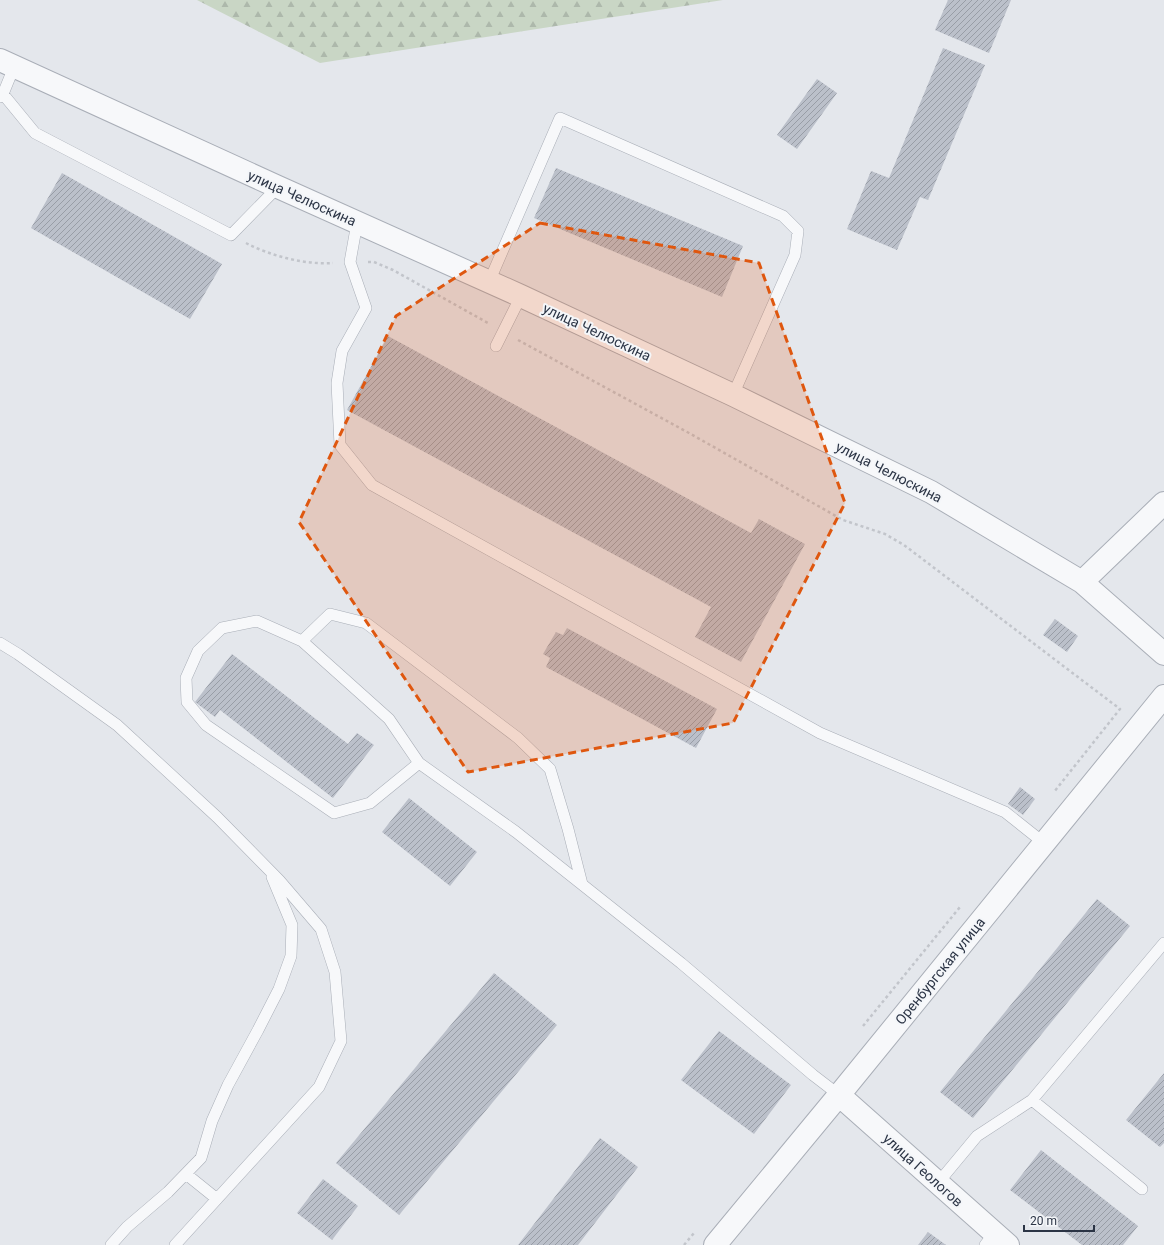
<svg xmlns="http://www.w3.org/2000/svg" width="1164" height="1245" viewBox="0 0 1164 1245" font-family="Roboto,sans-serif">
<defs>
<pattern id="forest-firs" width="22" height="20" patternUnits="userSpaceOnUse"><rect width="22" height="20" fill="#c9d6c5"/><path d="M5 1l3.5 6h-7zM16 11l3.5 6h-7z" fill="#adb8ab"/></pattern>
<pattern id="building-hatch" width="6" height="6" patternUnits="userSpaceOnUse"><rect width="6" height="6" fill="#bbc0ca"/><path d="M-1 1l2-2M0 6l6-6M5 7l2-2" fill="none" stroke="#989da6"/></pattern>
</defs>
<rect width="100%" height="100%" fill="#e4e7ec"/>
<path fill="url(#forest-firs)" d="M197,0H723L320,63Z"/>
<path fill="url(#building-hatch)" d="M948,0H1011L989,53L935,30Z
M943,48L985,65L928,200L920,197L897,250L847,229L871,171L889,178Z
M817,79L837,93L797,149L777,135Z
M556,168L743,246L722,297L534,218Z
M62,173L222,264L190,319L31,228Z
M388,336L751,533L759,519L805,544L741,662L695,637L711,607L347,410Z
M1055,619L1078,636L1067,652L1043,635Z
M567,628L717,709L696,748L546,667L550,658L543,654L556,632L563,635Z
M232,654L348,744L357,733L374,745L333,798L220,710L215,717L195,702Z
M1020,787L1035,799L1023,815L1008,804Z
M409,798L477,852L450,886L382,832Z
M1097,899L1130,926L973,1118L940,1092Z
M494,973L557,1025L399,1215L336,1163Z
M719,1031L791,1085L754,1134L681,1080Z
M1164,1073V1143L1160,1147L1126,1120Z
M600,1138L638,1167L578,1245H518Z
M1041,1150L1138,1226L1123,1245H1082L1010,1190Z
M323,1179L358,1206L332,1240L297,1213Z
M928,1232L946,1245H918Z"/>
<g fill="none" stroke-linecap="round" stroke-linejoin="round">
<g stroke="#a9aeb7" stroke-width="12">
<path id="service" d="M3,94L35,133L231,235L278,187
M0,97L3,94L14,67
M357,223L350,262L366,308L342,351L337,383L340,445L372,485L820,733L1005,812L1044,843
M489,282L560,118L783,216L798,231L795,255L733,395
M496,346L521,296
M302,641L330,614L366,623L518,738L550,769L568,829L582,884
M0,643L18,654L117,725L217,817L279,880L321,929L335,972L341,1041L319,1087L175,1245
M419,763L370,803L334,813L206,725L187,702L186,678L198,651L222,628L257,621L302,641L389,719L419,763L516,832L681,963L813,1075L839,1095
M186,1174L217,1199
M938,1183L977,1136L1032,1100
M1142,1189L1032,1100L1164,943
M111,1245L127,1227L168,1192L201,1158L212,1121L228,1085L258,1030L279,989L291,956L292,925L272,877
M985,1245L994,1233"/>
</g>
<g stroke="#a9aeb7" stroke-width="24">
<path id="minor" d="M0,60L278,187L521,296L733,395L931,492L1082,582L1164,654
M1082,582L1164,503
M839,1095L1008,1245
M715,1245L839,1095L1164,696"/>
</g>
<path stroke="#c2c5cb" stroke-width="2.5" stroke-dasharray="3 3" stroke-linecap="butt" d="M246,243C271,256 305,265 333,263
M368,262H374L393,270L488,323
M518,340L689,433L843,520L885,534L904,545L1120,709L1054,792
M863,1026L960,907
M684,1245L694,1233"/>
<use href="#service" stroke="#f7f8fa" stroke-width="11"/>
<use href="#minor" stroke="#f7f8fa" stroke-width="22"/>
</g>
<path fill="#df570f" fill-opacity="0.2" stroke="#df570f" stroke-width="3" stroke-dasharray="8 5" stroke-linejoin="round" d="M540,223L759,263L845,503L733,723L468,772L299,522L396,316Z"/>
<g text-anchor="middle" stroke-width="4" stroke-linejoin="round" paint-order="stroke">
<g font-size="14" fill="#2b3445" stroke="#f4f6f9">
<text transform="translate(302 198) rotate(24)" y="5">улица Челюскина</text>
<text transform="translate(597 332) rotate(25)" y="5">улица Челюскина</text>
<text transform="translate(889 472) rotate(27)" y="5">улица Челюскина</text>
<text transform="translate(940 971) rotate(-51)" y="5">Оренбургская улица</text>
<text transform="translate(923 1170) rotate(42)" y="5">улица Геологов</text>
</g>
</g>
<path d="M1024 1225v6h70v-6" fill="none" stroke="#2b3445" stroke-width="2"/>
<text x="1030" y="1225" font-size="12" fill="#2b3445" stroke="#f4f6f9" stroke-width="3" paint-order="stroke">20 m</text>
</svg>
